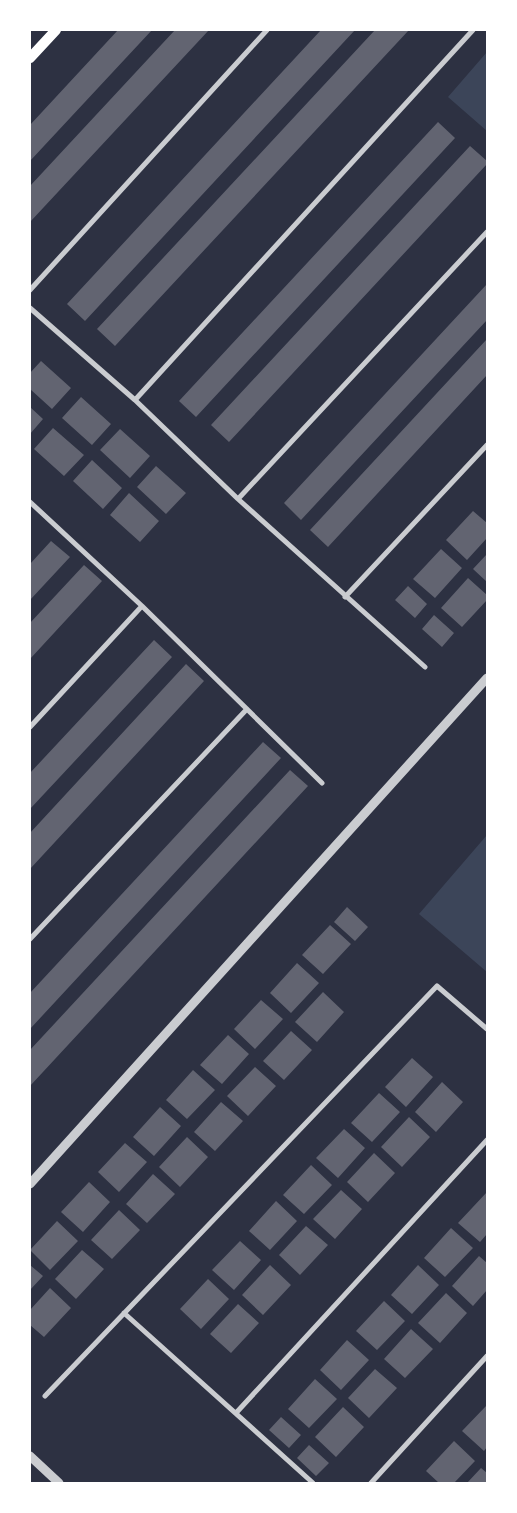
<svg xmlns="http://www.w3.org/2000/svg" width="517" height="1513" viewBox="0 0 517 1513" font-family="Figtree,sans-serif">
<rect width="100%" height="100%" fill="#2d3142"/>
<path fill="#3c4559" d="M487,52V131L448,97Z
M487,835V972L419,914Z"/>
<path fill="#626471" d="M118,30H152L30,161V125Z
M175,30H209L30,222V186Z
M321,30H355L85,321L67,304Z
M375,30H409L115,346L97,329Z
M438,122L455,138L196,417L179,401Z
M470,146L487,161V164L229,442L211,425Z
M487,284V320L301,520L284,503Z
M487,339V375L328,547L310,530Z
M41,361L71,388L52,409L30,389V373Z
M81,397L111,424L92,445L62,418Z
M30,407L43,419L30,434Z
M53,428L84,455L64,476L34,449Z
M120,429L150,456L130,478L100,450Z
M92,460L122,488L103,509L73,481Z
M156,466L186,493L166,514L137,487Z
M129,493L159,521L140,542L110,515Z
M473,511L487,523V538L467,560L446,540Z
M51,541L70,557L30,600V564Z
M441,549L462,568L435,598L413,579Z
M487,554V582L473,569Z
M84,565L102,581L30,659V623Z
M468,578L487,595V600L462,627L441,608Z
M408,586L427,604L415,618L395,600Z
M434,615L454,633L442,647L422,629Z
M154,640L172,657L30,809V773Z
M186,664L204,681L30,869V833Z
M263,742L281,758L30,1029V993Z
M290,770L308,786L30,1086V1050Z
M347,907L368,927L355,941L334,922Z
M330,925L351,944L323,974L302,955Z
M297,963L319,983L291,1013L270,993Z
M323,992L344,1012L317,1042L295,1022Z
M261,1000L283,1019L255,1049L234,1029Z
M291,1031L312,1050L284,1080L263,1061Z
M228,1035L249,1054L222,1084L200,1065Z
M412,1058L433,1077L406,1107L385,1087Z
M255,1067L276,1086L248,1116L227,1096Z
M193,1070L215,1090L187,1119L166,1100Z
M442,1082L463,1102L436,1132L415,1112Z
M379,1093L400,1112L372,1142L351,1123Z
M221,1102L243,1121L215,1151L194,1132Z
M160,1107L181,1126L154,1156L133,1137Z
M409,1117L430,1137L402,1167L381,1147Z
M344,1129L365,1148L338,1178L316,1158Z
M187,1137L208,1157L180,1187L159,1167Z
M125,1143L147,1162L119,1192L98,1172Z
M374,1153L395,1173L368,1202L347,1182Z
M311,1165L332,1185L304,1214L283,1195Z
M153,1174L175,1194L147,1223L126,1204Z
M89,1182L110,1202L83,1232L61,1212Z
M341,1190L362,1209L335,1239L313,1219Z
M487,1192V1234L480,1242L458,1223Z
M276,1201L297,1221L270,1250L249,1231Z
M119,1210L140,1230L112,1259L91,1240Z
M57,1221L78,1241L50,1270L30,1250Z
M306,1226L328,1245L300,1275L279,1255Z
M451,1228L473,1248L445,1277L424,1258Z
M240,1241L261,1260L234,1290L212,1270Z
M82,1250L104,1269L76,1299L55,1279Z
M479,1256L487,1263V1290L473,1306L452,1286Z
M30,1265L43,1276L30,1290Z
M270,1265L291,1285L263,1315L242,1295Z
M418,1265L439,1285L412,1314L391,1295Z
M208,1279L229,1299L201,1329L180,1309Z
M50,1288L71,1308L44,1337L30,1325V1310Z
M446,1293L467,1313L440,1343L418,1323Z
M384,1301L405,1321L377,1350L356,1331Z
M238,1304L259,1323L231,1353L210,1334Z
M411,1329L433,1349L405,1378L384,1359Z
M347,1340L369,1360L341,1390L320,1370Z
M375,1369L397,1388L369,1418L348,1398Z
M315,1379L337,1399L309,1428L288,1409Z
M487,1405V1447L484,1451L462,1431Z
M343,1407L364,1427L336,1457L315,1437Z
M281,1417L301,1435L289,1448L269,1430Z
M454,1441L475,1461L454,1483H439L426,1471Z
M309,1445L329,1463L316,1476L297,1458Z
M481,1468L487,1473V1483H467Z"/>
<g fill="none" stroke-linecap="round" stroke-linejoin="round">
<path stroke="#caccd0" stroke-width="5" d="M30,290L267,30
M30,308L135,400L238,499L425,667
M135,400L473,30
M238,499L487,232
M30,502L142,606L322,783
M345,597L487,445
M30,727L142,606
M30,939L247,709
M124,1313L313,1483
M45,1396L437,986L487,1029
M236,1413L487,1140
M371,1483L487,1356"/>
<path stroke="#caccd0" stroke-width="9" d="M30,1184L487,678
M30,1456L59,1483"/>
<path stroke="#fff" stroke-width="10" d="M30,58L56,30"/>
</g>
<rect width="517" height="1513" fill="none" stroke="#ffffff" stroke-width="62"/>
</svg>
